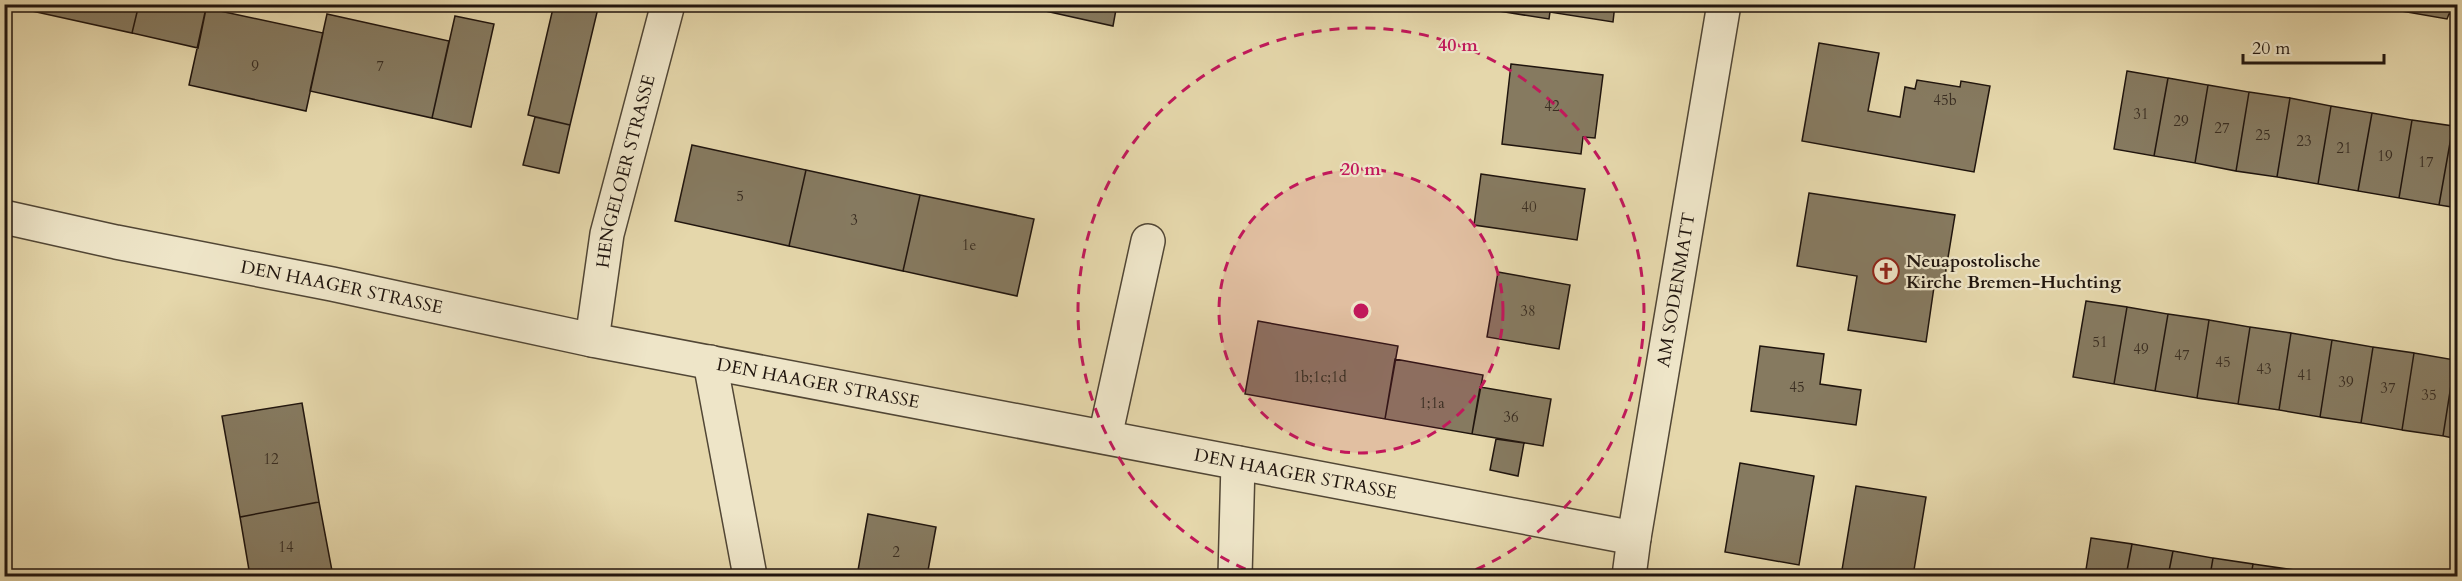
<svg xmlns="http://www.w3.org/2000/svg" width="2462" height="581" viewBox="0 0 2462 581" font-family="Cardo,serif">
<rect width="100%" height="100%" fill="#e5d7ab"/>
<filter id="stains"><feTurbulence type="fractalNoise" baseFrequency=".00333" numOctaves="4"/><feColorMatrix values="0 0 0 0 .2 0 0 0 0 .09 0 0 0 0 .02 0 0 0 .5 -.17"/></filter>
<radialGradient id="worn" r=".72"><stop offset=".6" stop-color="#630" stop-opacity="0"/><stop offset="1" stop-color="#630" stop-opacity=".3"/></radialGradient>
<path fill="#867a60" stroke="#20150e" stroke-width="1.5" d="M19,4H139L132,33L18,8Z
M139,4H207L198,48L132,33Z
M554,4H599L570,125L528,115Z
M1014,4H1117L1113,26Z
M1493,4H1615L1613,22L1550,12L1549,19L1492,10Z
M2361,4H2458V15L2449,14L2447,19Z
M206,8L323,33L306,111L189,85Z
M327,14L449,41L432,118L310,91Z
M455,16L494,24L471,127L432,118Z
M1819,43L1879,53L1868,111L1900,117L1905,87L1915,89L1917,80L1960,87L1961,81L1990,86L1974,172L1802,141Z
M1511,64L1603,75L1595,138L1583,137L1581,154L1502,144Z
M2127,71L2168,78L2154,156L2114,149Z
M2168,78L2208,85L2195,163L2154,156Z
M2208,85L2249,92L2236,171L2195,163Z
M2249,92L2290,98L2277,177L2236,171Z
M2290,98L2331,106L2318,184L2277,177Z
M2331,106L2372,113L2358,191L2318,184Z
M2372,113L2412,120L2399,198L2358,191Z
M535,117L570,125L559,173L523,165Z
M2412,120L2453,126L2439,205L2399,198Z
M2453,126L2458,127V208L2439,205Z
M692,145L806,170L789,246L675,221Z
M806,170L920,195L903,271L789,246Z
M1481,174L1585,189L1577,240L1474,225Z
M1809,193L1955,215L1943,288L1934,287L1926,342L1848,330L1857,276L1797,266Z
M920,195L1034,219L1017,296L903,271Z
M1498,272L1570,285L1559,349L1487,337Z
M2086,301L2127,307L2114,384L2073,377Z
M2127,307L2168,314L2155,391L2114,384Z
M2168,314L2209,320L2197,398L2155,391Z
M2209,320L2250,327L2238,404L2197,398Z
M1258,321L1398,346L1385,419L1245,394Z
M2250,327L2291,333L2279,410L2238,404Z
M2291,333L2332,340L2320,417L2279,410Z
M2332,340L2373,347L2361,423L2320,417Z
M1760,346L1824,354L1820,384L1861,390L1856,425L1751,411Z
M2373,347L2414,353L2402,430L2361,423Z
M2414,353L2455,360L2443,436L2402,430Z
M1395,359L1483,375L1472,434L1385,419Z
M2455,360H2458V439L2443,436Z
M1480,387L1551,399L1543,446L1472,434Z
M302,403L319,502L240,517L222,416Z
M1496,439L1524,443L1518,476L1490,470Z
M1740,463L1814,476L1799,565L1725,552Z
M1856,486L1926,497L1913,576H1841Z
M319,502L333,576H250L240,517Z
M868,514L936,527L927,576H857Z
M2091,538L2132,544L2126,576H2085Z
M2132,544L2173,551L2168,576H2126Z
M2173,551L2213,558L2210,576H2168Z
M2213,558L2253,564L2251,576H2210Z
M2253,564L2294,570L2293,576H2251Z
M2294,570L2332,576H2293Z"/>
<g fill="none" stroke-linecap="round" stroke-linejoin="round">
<g stroke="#514635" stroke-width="36">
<g id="minor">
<path id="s1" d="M4,217L116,242L332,284L592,340L1634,538"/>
<path id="s2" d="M592,340L607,234L668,4"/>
<path d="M710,362L750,576"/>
<path d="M1105,437L1148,241"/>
<path d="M1235,576L1238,463"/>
<path id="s3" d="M1629,576L1634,538L1724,4"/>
</g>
</g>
<use href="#minor" stroke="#eee5c8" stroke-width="33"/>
</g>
<circle cx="1361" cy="311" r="142" fill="#c2185b" fill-opacity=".12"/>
<g fill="none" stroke="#c2185b" stroke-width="3" stroke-dasharray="10 8">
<circle cx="1361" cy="311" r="142"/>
<path d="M1262 576A283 283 0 1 1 1460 576"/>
</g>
<defs>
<g id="church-ring" transform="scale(1.35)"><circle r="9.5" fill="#eee5c8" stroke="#8f2418" stroke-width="1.5"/><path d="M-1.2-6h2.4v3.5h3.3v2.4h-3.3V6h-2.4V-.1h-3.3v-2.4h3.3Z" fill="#8f2418"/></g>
</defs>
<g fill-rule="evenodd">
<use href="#church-ring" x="1886" y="271"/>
</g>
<g text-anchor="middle" stroke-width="4.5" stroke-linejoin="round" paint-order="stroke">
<g font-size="15" fill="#3a2e22">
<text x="255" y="71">9</text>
<text x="380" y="71">7</text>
<text x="1945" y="105">45b</text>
<text x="1552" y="111">42</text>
<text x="2141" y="119">31</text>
<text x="2181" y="126">29</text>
<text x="2222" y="133">27</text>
<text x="2263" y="140">25</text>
<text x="2304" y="146">23</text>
<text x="2344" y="153">21</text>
<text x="2385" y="161">19</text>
<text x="2426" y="167">17</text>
<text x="740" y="201">5</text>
<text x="1529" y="212">40</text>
<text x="854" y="225">3</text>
<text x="969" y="250">1e</text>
<text x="1528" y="316">38</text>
<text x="2100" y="347">51</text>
<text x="2141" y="354">49</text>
<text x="2182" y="360">47</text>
<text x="2223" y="367">45</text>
<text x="2264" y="374">43</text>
<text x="2305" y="380">41</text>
<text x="1320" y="382">1b;1c;1d</text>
<text x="2346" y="387">39</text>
<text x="1797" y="392">45</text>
<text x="2388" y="393">37</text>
<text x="2429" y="400">35</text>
<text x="1432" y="408">1;1a</text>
<text x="1511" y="422">36</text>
<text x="271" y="464">12</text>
<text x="286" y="552">14</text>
<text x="896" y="557">2</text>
</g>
<g font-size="18" fill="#20150e" stroke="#eee5c8">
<text dy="6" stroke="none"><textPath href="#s2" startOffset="172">HENGELOER STRASSE</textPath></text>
<text dy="6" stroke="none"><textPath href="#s1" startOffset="345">DEN HAAGER STRASSE</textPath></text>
<text dy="6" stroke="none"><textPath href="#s3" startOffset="290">AM SODENMATT</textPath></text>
<text dy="6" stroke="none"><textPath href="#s1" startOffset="831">DEN HAAGER STRASSE</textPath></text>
<text dy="6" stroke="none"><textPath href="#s1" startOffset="1317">DEN HAAGER STRASSE</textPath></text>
</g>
<g font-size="18" font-weight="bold" fill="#20150e" stroke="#eee5c8" text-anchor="start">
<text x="1906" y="267">Neuapostolische<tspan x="1906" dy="21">Kirche Bremen-Huchting</tspan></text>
</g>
</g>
<circle cx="1361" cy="311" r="9" fill="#c2185b" stroke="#eee5c8" stroke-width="3"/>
<g font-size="18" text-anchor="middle" font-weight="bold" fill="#c2185b" stroke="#eee5c8" stroke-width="4.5" stroke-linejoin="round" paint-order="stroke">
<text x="1458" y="51">40 m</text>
<text x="1361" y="175">20 m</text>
</g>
<rect width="2462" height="581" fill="none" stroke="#e5d7ab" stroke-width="24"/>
<rect x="6" y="6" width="2450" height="569" fill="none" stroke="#20150e" stroke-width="3"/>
<rect x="12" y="12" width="2438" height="557" fill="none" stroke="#20150e" stroke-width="1.5"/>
<path d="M2243 54v9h141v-9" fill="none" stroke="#20150e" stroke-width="3"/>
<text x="2252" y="54" font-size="18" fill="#20150e" stroke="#eee5c8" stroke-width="4.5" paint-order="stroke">20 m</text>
<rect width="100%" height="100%" filter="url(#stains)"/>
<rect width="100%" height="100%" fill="url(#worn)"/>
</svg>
